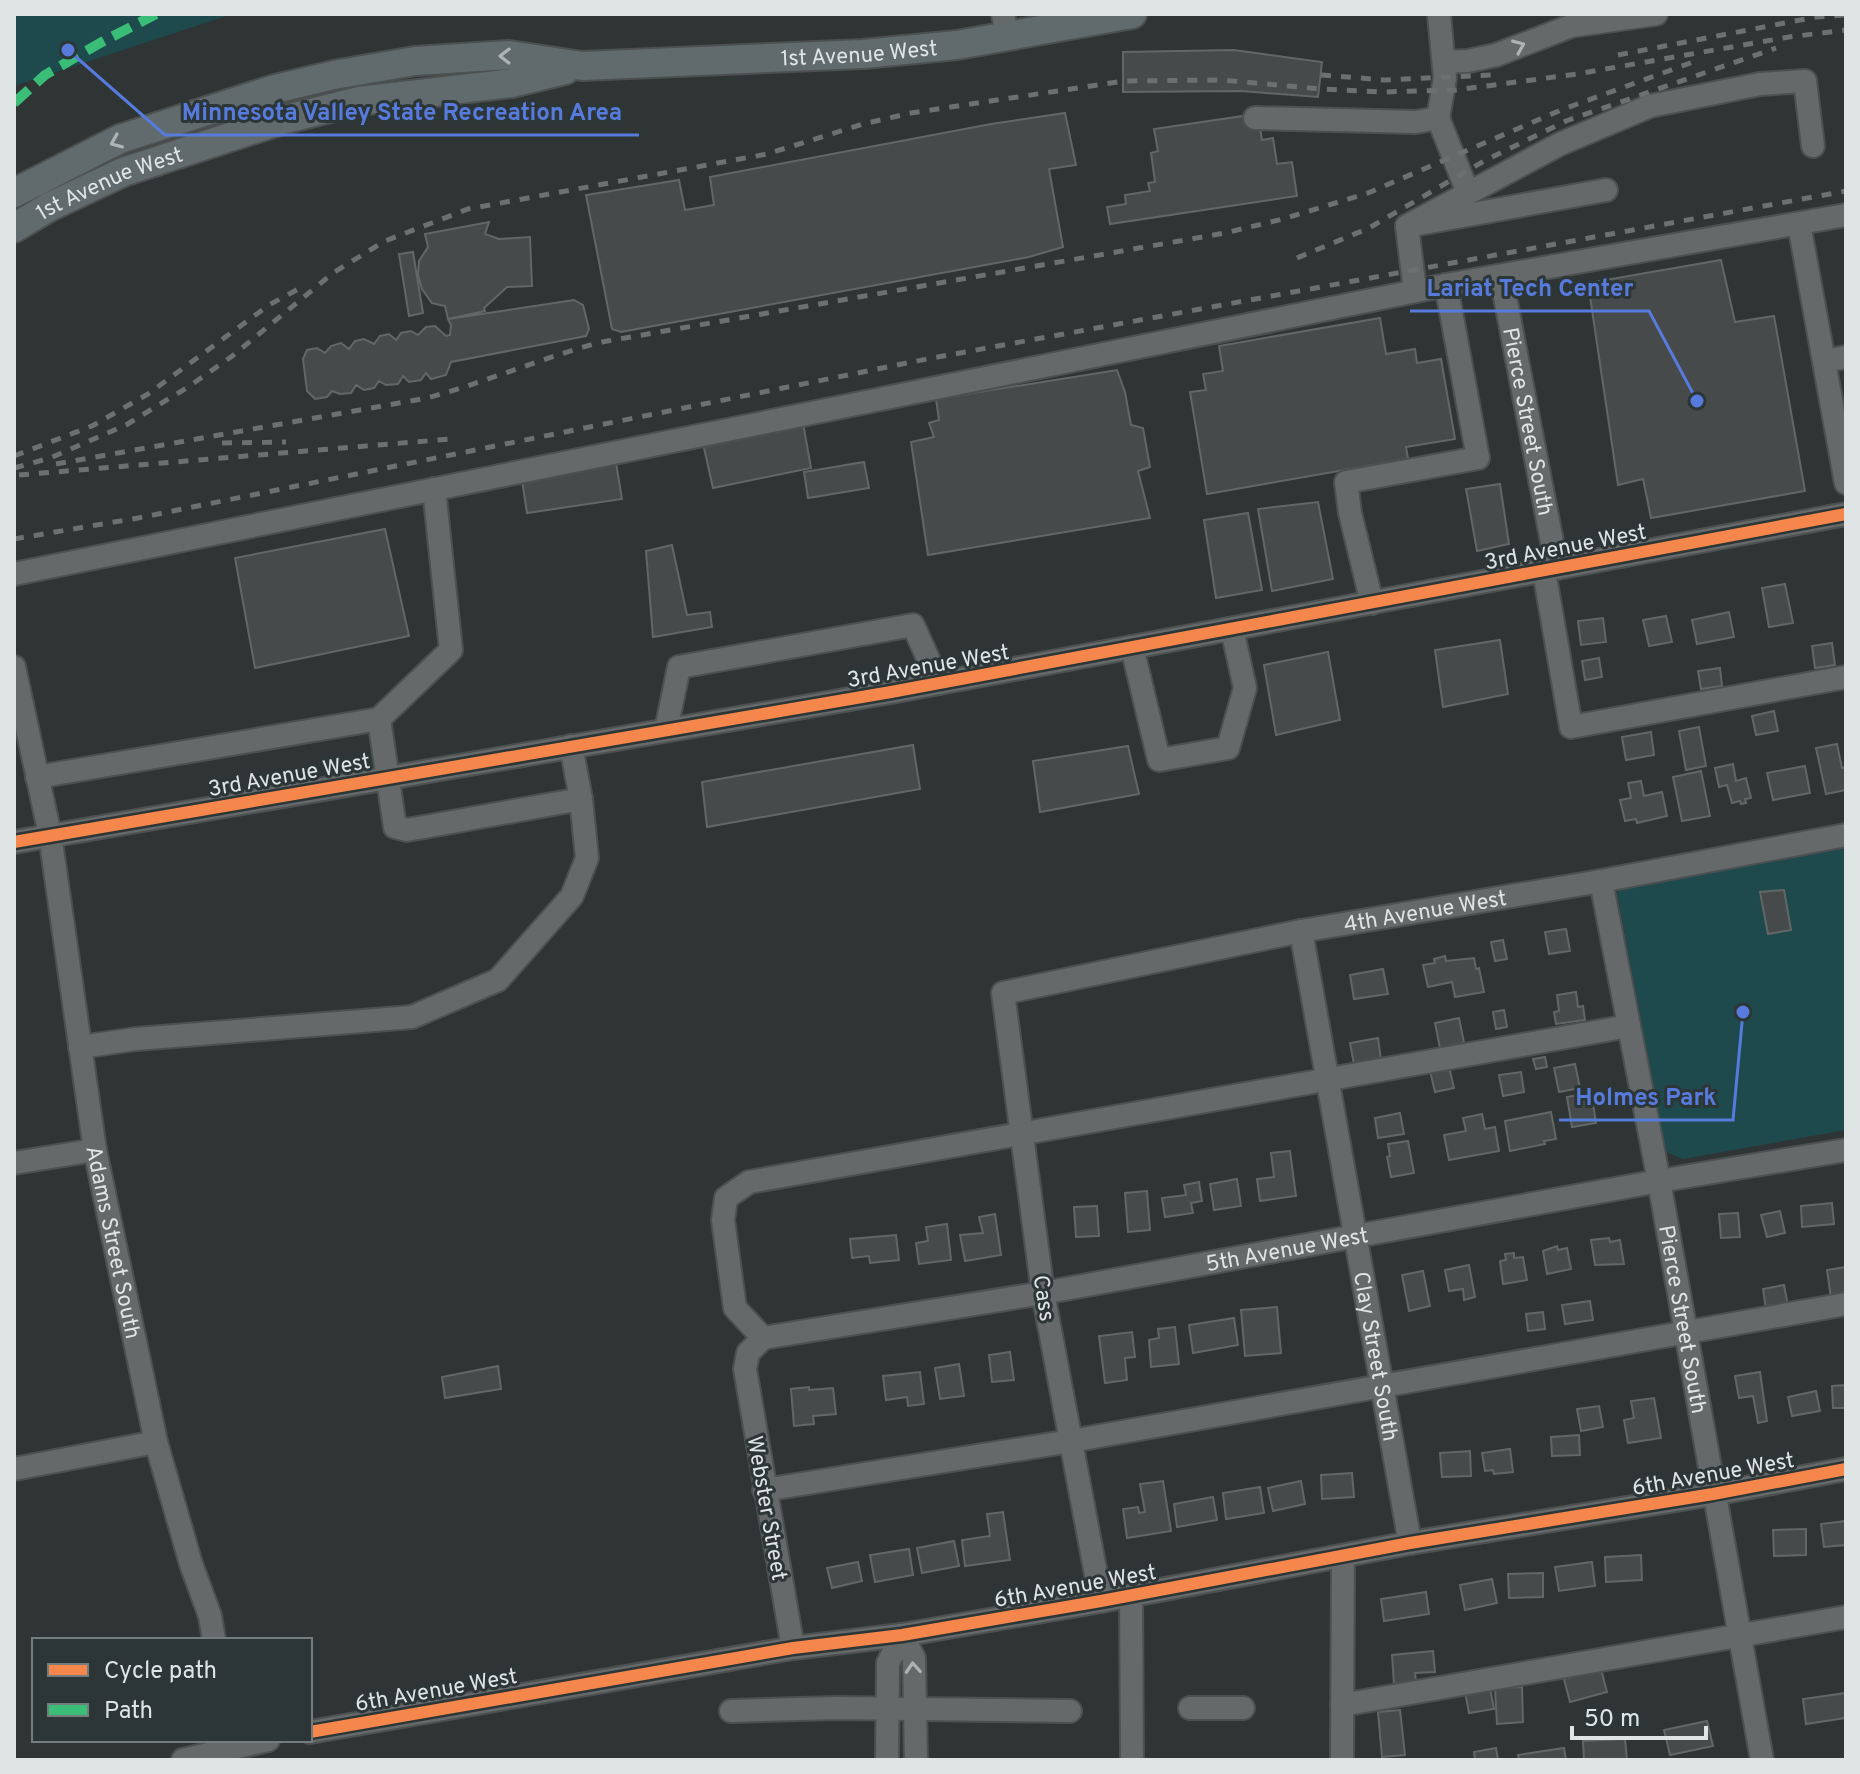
<svg xmlns="http://www.w3.org/2000/svg" width="1860" height="1774" viewBox="0 0 1860 1774" font-family="Overpass,sans-serif">
<rect width="100%" height="100%" fill="#2f3435"/>
<path fill="#1f4a4d" d="M14,14H232L14,86Z
M1846,846V1130L1683,1159L1666,1152L1617,893L1627,884Z"/>
<path fill="#464a4a" stroke="#626766" stroke-width="2" d="M1234,50L1322,62L1318,97L1241,91L1123,92V52Z
M1065,113L1076,165L1049,169L1063,247L1029,257L621,332L612,329L586,195L679,180L685,210L714,205L710,177L991,124Z
M1243,116L1244,123L1259,121L1262,140L1273,138L1277,164L1292,162L1297,196L1110,224L1107,207L1126,204L1125,195L1150,191L1148,183L1155,182L1151,153L1158,151L1154,129Z
M489,222L485,234L499,239L530,237L532,286L507,287L484,308L485,311L448,319L445,306L432,303L422,289L418,275L419,261L428,247L425,234Z
M413,252L423,313L409,316L399,254Z
M1721,260L1735,322L1774,316L1805,491L1651,518L1643,479L1618,485L1588,283Z
M574,300L583,305L589,329L586,336L451,362L446,375L431,379L426,373L421,380L409,382L403,376L398,384L386,385L379,381L374,388L364,390L356,385L351,393L340,394L332,391L327,397L315,399L307,391L303,359L307,350L317,348L325,353L331,346L341,343L349,349L355,341L364,339L374,344L380,336L389,334L396,340L401,333L411,331L418,335L426,327L435,326L446,336L450,335L451,325L448,319Z
M1380,318L1386,354L1415,349L1417,363L1441,359L1455,439L1406,447L1408,459L1207,494L1190,392L1206,390L1203,374L1223,371L1219,346Z
M1117,370L1125,392L1131,425L1143,428L1150,467L1138,471L1150,518L928,555L911,442L934,437L929,423L939,420L936,399Z
M803,423L811,468L713,488L702,439Z
M615,457L622,499L527,513L521,474Z
M864,462L869,488L808,498L804,472Z
M1500,484L1509,544L1477,551L1466,489Z
M1318,502L1333,579L1272,591L1258,509Z
M1248,513L1262,590L1216,598L1204,520Z
M385,529L409,636L255,668L235,558Z
M672,545L687,615L710,612L712,627L653,637L646,551Z
M1785,584L1793,623L1769,627L1762,588Z
M1729,612L1734,637L1697,644L1692,620Z
M1666,616L1672,642L1649,646L1643,620Z
M1603,618L1606,642L1581,645L1578,621Z
M1500,640L1508,694L1443,707L1435,650Z
M1832,643L1835,665L1815,668L1812,646Z
M1328,652L1340,720L1276,735L1264,665Z
M1599,658L1602,677L1585,680L1582,661Z
M1720,668L1722,686L1701,689L1698,671Z
M1774,711L1778,731L1756,735L1752,716Z
M1699,727L1706,766L1686,770L1679,731Z
M1651,732L1654,755L1626,760L1622,737Z
M1837,744L1842,768L1846,767V790L1826,794L1816,748Z
M913,745L920,789L707,827L702,782Z
M1128,746L1139,794L1040,812L1033,761Z
M1733,764L1736,781L1746,778L1751,798L1745,799L1746,803L1741,804L1740,801L1732,803L1727,785L1719,787L1715,768Z
M1805,766L1810,793L1773,800L1767,773Z
M1701,771L1710,816L1682,821L1673,777Z
M1641,781L1644,796L1662,792L1667,816L1637,823L1636,819L1625,821L1620,800L1631,798L1628,783Z
M1784,890L1791,930L1768,934L1760,892Z
M1566,929L1570,951L1549,954L1545,932Z
M1503,940L1507,959L1495,961L1491,942Z
M1445,956L1446,961L1474,958L1476,969L1479,968L1484,992L1455,997L1452,982L1428,987L1423,965L1435,963L1434,959Z
M1383,969L1388,994L1354,999L1350,975Z
M1576,992L1578,1007L1583,1006L1585,1020L1556,1024L1554,1012L1559,1011L1557,995Z
M1504,1010L1507,1027L1496,1029L1493,1012Z
M1459,1018L1464,1043L1440,1048L1435,1023Z
M1378,1038L1381,1060L1354,1064L1350,1043Z
M1545,1057L1547,1067L1536,1069L1533,1059Z
M1575,1064L1580,1088L1559,1092L1554,1068Z
M1449,1067L1454,1088L1435,1092L1430,1071Z
M1521,1072L1524,1092L1503,1096L1499,1075Z
M1583,1094L1585,1105L1593,1104L1596,1123L1572,1127L1567,1097Z
M1551,1112L1556,1139L1544,1141L1545,1144L1510,1151L1505,1121Z
M1400,1113L1404,1134L1378,1138L1375,1118Z
M1482,1114L1485,1129L1495,1127L1499,1151L1449,1160L1444,1135L1466,1131L1463,1118Z
M1408,1141L1414,1173L1391,1177L1387,1157L1390,1156L1388,1144Z
M1290,1151L1296,1196L1260,1201L1257,1179L1274,1177L1271,1153Z
M1237,1179L1241,1206L1214,1210L1210,1184Z
M1199,1182L1202,1201L1191,1203L1193,1213L1165,1217L1162,1198L1186,1195L1184,1185Z
M1147,1191L1150,1230L1128,1232L1125,1193Z
M1832,1203L1834,1224L1802,1227L1801,1206Z
M1097,1206L1099,1236L1076,1237L1074,1207Z
M1780,1211L1785,1233L1767,1237L1761,1215Z
M1738,1213L1740,1237L1721,1238L1719,1214Z
M995,1214L1001,1255L965,1261L960,1235L983,1233L979,1217Z
M947,1224L951,1260L919,1264L916,1243L928,1241L926,1227Z
M896,1235L899,1260L870,1263L869,1256L852,1258L850,1239Z
M1609,1238L1610,1242L1620,1240L1624,1264L1595,1265L1591,1240Z
M1557,1246L1558,1250L1567,1248L1571,1269L1547,1274L1543,1251Z
M1514,1253V1258L1523,1257L1527,1280L1503,1284L1500,1261L1506,1260L1505,1254Z
M1469,1265L1475,1297L1464,1300L1463,1289L1449,1291L1445,1270Z
M1846,1267V1296L1831,1298L1827,1270Z
M1423,1271L1430,1306L1409,1311L1402,1275Z
M1784,1285L1788,1306L1766,1309L1763,1289Z
M1590,1301L1593,1320L1565,1324L1562,1305Z
M1277,1307L1281,1353L1245,1356L1241,1310Z
M1543,1312L1545,1329L1528,1331L1526,1314Z
M1234,1318L1238,1345L1193,1353L1189,1325Z
M1175,1327L1179,1364L1151,1367L1149,1340L1159,1338L1158,1329Z
M1132,1332L1135,1357L1125,1358L1127,1380L1105,1383L1099,1336Z
M1010,1352L1014,1380L992,1382L989,1355Z
M959,1364L964,1396L940,1399L935,1368Z
M498,1366L501,1389L445,1398L442,1377Z
M920,1372L924,1404L908,1406L907,1397L886,1400L883,1376Z
M1760,1372L1767,1421L1758,1423L1753,1396L1739,1398L1735,1376Z
M1846,1385V1408H1833L1832,1386Z
M809,1387V1390L833,1388L836,1414L813,1416L814,1424L794,1426L791,1389Z
M1816,1391L1820,1411L1792,1416L1788,1397Z
M1654,1398L1661,1438L1628,1443L1624,1420L1634,1418L1631,1401Z
M1599,1406L1603,1427L1581,1431L1577,1409Z
M1579,1435L1580,1455L1552,1456L1551,1437Z
M1510,1449L1513,1472L1494,1474L1493,1470L1485,1471L1482,1453Z
M1470,1451L1471,1476L1442,1477L1440,1453Z
M1352,1473L1354,1497L1322,1499L1321,1475Z
M1163,1481L1171,1531L1127,1538L1123,1509L1138,1507L1139,1513L1145,1512L1140,1484Z
M1301,1481L1305,1504L1273,1511L1268,1488Z
M1260,1487L1264,1513L1226,1519L1223,1493Z
M1213,1497L1217,1520L1177,1527L1174,1504Z
M1003,1512L1010,1560L965,1566L962,1540L990,1536L987,1514Z
M1846,1521V1545L1824,1547L1821,1524Z
M1806,1529V1555L1774,1556L1773,1530Z
M954,1541L959,1566L922,1573L917,1548Z
M909,1549L913,1575L875,1582L870,1555Z
M1641,1555L1642,1580L1606,1582L1605,1557Z
M858,1562L862,1581L832,1588L827,1568Z
M1592,1562L1595,1586L1559,1591L1555,1567Z
M1543,1573V1597L1509,1598L1508,1574Z
M1492,1579L1497,1603L1465,1610L1460,1585Z
M1426,1592L1429,1614L1384,1621L1381,1599Z
M1433,1651L1435,1672L1415,1673L1416,1682L1394,1684L1392,1655Z
M1601,1669L1607,1692L1570,1702L1564,1679Z
M1522,1687L1523,1722L1497,1724L1495,1688Z
M1490,1688L1494,1709L1469,1713L1465,1692Z
M1846,1693V1718L1806,1724L1803,1699Z
M1400,1710L1405,1755L1382,1757L1378,1712Z
M1707,1721L1713,1746L1670,1755L1664,1730Z
M1625,1739L1627,1760H1584L1583,1741Z
M1496,1748L1498,1760H1475L1474,1752Z
M1564,1748L1566,1760H1519L1518,1755Z"/>
<g fill="none" stroke-linecap="round" stroke-linejoin="round">
<g stroke="#4c5051" stroke-width="26">
<g id="minor">
<path d="M1003,14L1007,36"/>
<path d="M1444,62L1468,61L1496,55L1571,26L1656,14"/>
<path d="M1255,118L1416,122L1438,118L1445,78L1439,14"/>
<path d="M1438,118L1468,193"/>
<path d="M1799,224L1846,483"/>
<path d="M1407,226L1560,144L1650,106L1760,84L1805,81L1813,146"/>
<path id="s1" d="M1501,276L1557,568"/>
<path d="M1415,291L1407,226L1606,190"/>
<path d="M1824,361L1846,357"/>
<path d="M1544,571L1571,727L1846,677"/>
<path d="M14,574L1446,285"/>
<path d="M1372,603L1350,513L1346,482L1478,458L1446,285L1846,215"/>
<path d="M1132,647L1159,760L1228,748L1245,688L1232,629"/>
<path id="s2" d="M14,667L50,835L95,1150L156,1442L191,1564L210,1616L214,1640"/>
<path d="M379,719L451,650L434,489"/>
<path d="M666,730L679,667L913,625L939,683"/>
<path d="M37,777L379,719L395,827L407,830L581,799L571,746"/>
<path d="M14,842L891,692L1846,514"/>
<path id="s3" d="M1601,881L1659,1181L1762,1760"/>
<path id="s4" d="M1301,931L1410,1543"/>
<path d="M80,1047L136,1039L412,1017L498,980L572,896L587,858L581,799"/>
<path d="M14,1163L95,1150"/>
<path d="M763,1338L735,1308L723,1220L726,1198L749,1182L1629,1026"/>
<path d="M14,1469L156,1442"/>
<path d="M764,1490L1071,1441L1846,1304"/>
<path d="M1131,1596L1132,1760"/>
<path id="s5" d="M1101,1601L1043,1293L1003,993L1301,931L1601,881L1846,835"/>
<path d="M902,1635L914,1658L916,1760"/>
<path id="s6" d="M793,1648L745,1369L748,1353L763,1338L1043,1293L1659,1181L1846,1150"/>
<path d="M1342,1705L1846,1617"/>
<path d="M1190,1708H1243"/>
<path d="M731,1711L836,1708L1070,1711"/>
<path d="M310,1732L793,1648L902,1635L1101,1601L1410,1543L1713,1494L1846,1469"/>
<path d="M183,1760L268,1740"/>
<path d="M887,1760L888,1663L902,1635"/>
<path d="M1342,1760L1343,1556"/>
</g>
</g>
<g stroke="#4c5051" stroke-width="32">
<g id="major">
<path id="s7" d="M14,193L120,139L275,89L334,75L415,61L509,55L582,66L863,54L957,45L1132,14"/>
<path id="s8" d="M14,228L49,207L123,172L282,120L359,101L512,83L565,70"/>
</g>
</g>
<use href="#minor" stroke="#656969" stroke-width="22"/>
<use href="#major" stroke="#616b6d" stroke-width="28"/>
<path stroke="#6d7071" stroke-width="5" stroke-dasharray="10 10" stroke-linecap="butt" d="M1618,55L1816,17L1846,15
M1321,75L1385,80L1491,75
M1297,258L1369,228L1484,161L1566,121L1776,48
M222,443L286,442
M14,456L92,426L148,394L269,305L302,287
M56,464L427,398C487,382 543,357 602,342L1225,233L1283,219L1368,193L1561,110L1693,62
M14,468L50,458L126,425L188,387L231,357L333,273L385,241L468,209L767,154L863,124L911,113L1124,81L1222,80L1321,89L1383,92L1456,90L1577,74L1789,37L1846,30
M19,475L450,439
M14,539L138,518L927,359L1846,191"/>
<path stroke="#3abd76" stroke-width="10" stroke-dasharray="20 10" stroke-linecap="butt" d="M14,103L45,75L100,43L156,14"/>
<g stroke="#2d3637" stroke-width="17">
<path id="cycleway" d="M14,842L891,692L1846,514
M310,1732L793,1648L902,1635L1101,1601L1410,1543L1713,1494L1846,1469"/>
</g>
<use href="#cycleway" stroke="#f5874c" stroke-width="12"/>
</g>
<defs><path id="oneway-chevron" d="M-2-3.5L2.5 0L-2 3.5" fill="none" stroke-width="1.6" stroke-linecap="round" stroke-linejoin="round" transform="scale(2)"/></defs>
<g stroke="#aeb3b3">
<use href="#oneway-chevron" transform="translate(1519 46) rotate(-23)"/>
<use href="#oneway-chevron" transform="translate(913 1668) rotate(-94)"/>
</g>
<g stroke="#adb4b5">
<use href="#oneway-chevron" transform="translate(505 56) rotate(-179)"/>
<use href="#oneway-chevron" transform="translate(116 142) rotate(157)"/>
</g>
<g text-anchor="middle" stroke-width="6" stroke-linejoin="round" paint-order="stroke">
<g font-size="22" fill="#dfe4e5" stroke="#2d3637">
<text dy="8" stroke="none"><textPath href="#s7" startOffset="870">1st Avenue West</textPath></text>
<text dy="8" stroke="none"><textPath href="#s8" startOffset="106">1st Avenue West</textPath></text>
<text dy="8" stroke="none"><textPath href="#s1" startOffset="148">Pierce Street South</textPath></text>
<text transform="translate(1565 546) rotate(-11)" y="8">3rd Avenue West</text>
<text transform="translate(928 665) rotate(-10)" y="8">3rd Avenue West</text>
<text transform="translate(289 774) rotate(-10)" y="8">3rd Avenue West</text>
<text dy="8" stroke="none"><textPath href="#s5" startOffset="1046">4th Avenue West</textPath></text>
<text dy="8" stroke="none"><textPath href="#s2" startOffset="584">Adams Street South</textPath></text>
<text dy="8" stroke="none"><textPath href="#s6" startOffset="852">5th Avenue West</textPath></text>
<text transform="translate(1045 1298) rotate(81)" y="8">Cass</text>
<text dy="8" stroke="none"><textPath href="#s3" startOffset="446">Pierce Street South</textPath></text>
<text dy="8" stroke="none"><textPath href="#s4" startOffset="432">Clay Street South</textPath></text>
<text transform="translate(1713 1473) rotate(-10)" y="8">6th Avenue West</text>
<text transform="translate(768 1508) rotate(80)" y="8">Webster Street</text>
<text transform="translate(1075 1585) rotate(-10)" y="8">6th Avenue West</text>
<text transform="translate(436 1689) rotate(-10)" y="8">6th Avenue West</text>
</g>
</g>
<path fill="none" stroke="#577bdc" stroke-width="3" d="M68 50L165 135H639M1697 401L1649 311H1410M1743 1012L1733 1120H1559"/>
<g fill="#577bdc" stroke="#2d3637" stroke-width="3">
<circle cx="68" cy="50" r="8"/>
<circle cx="1697" cy="401" r="8"/>
<circle cx="1743" cy="1012" r="8"/>
</g>
<g font-size="24" text-anchor="middle" font-weight="bold" fill="#577bdc" stroke="#2d3637" stroke-width="6" stroke-linejoin="round" paint-order="stroke">
<text x="402" y="120">Minnesota Valley State Recreation Area</text>
<text x="1530" y="296">Lariat Tech Center</text>
<text x="1646" y="1105">Holmes Park</text>
</g>
<rect width="1860" height="1774" fill="none" stroke="#dfe4e5" stroke-width="32"/>
<rect x="32" y="1638" width="280" height="104" fill="#2d3637" stroke="#747c7d" stroke-width="2"/>
<rect x="48" y="1664" width="40" height="12" fill="#f5874c" stroke="#747c7d" stroke-width="2"/>
<text x="104" y="1678" font-size="24" fill="#dfe4e5">Cycle path</text>
<rect x="48" y="1704" width="40" height="12" fill="#3abd76" stroke="#747c7d" stroke-width="2"/>
<text x="104" y="1718" font-size="24" fill="#dfe4e5">Path</text>
<path d="M1572 1726v12h134v-12" fill="none" stroke="#dfe4e5" stroke-width="4"/>
<text x="1584" y="1726" font-size="24" fill="#dfe4e5" stroke="#2d3637" stroke-width="6" paint-order="stroke">50 m</text>
</svg>
